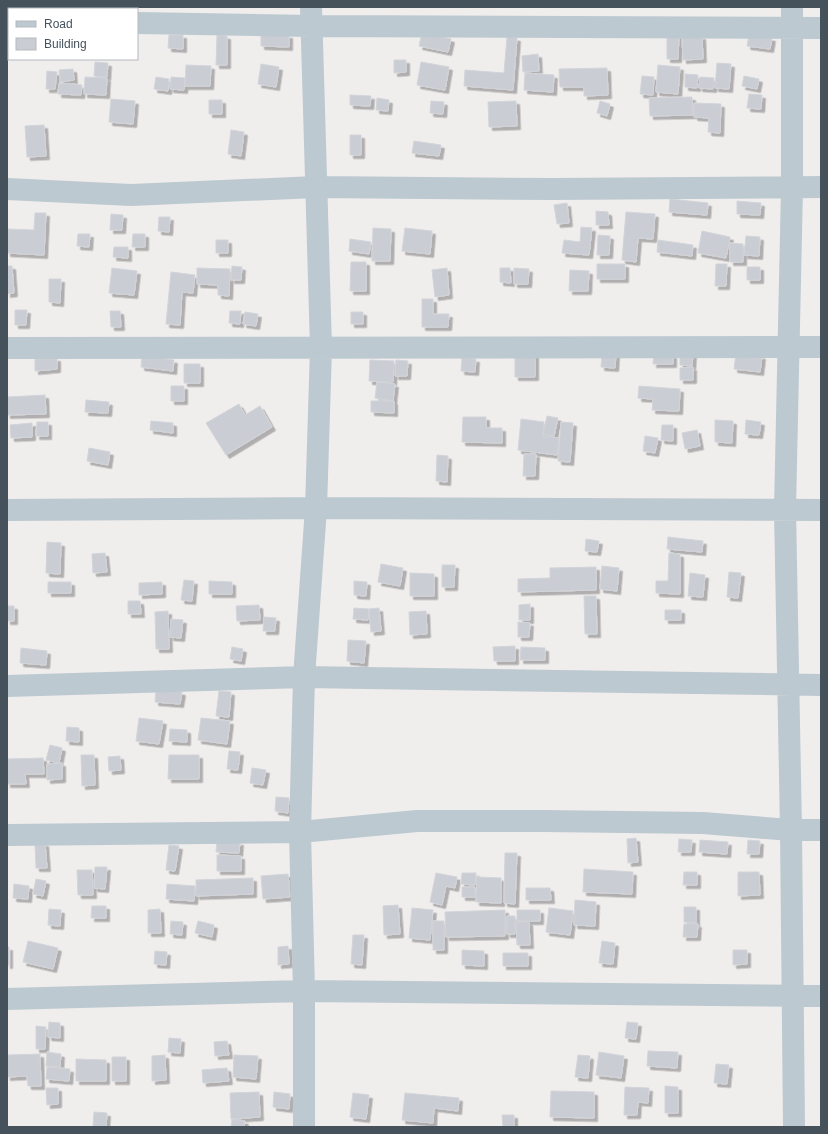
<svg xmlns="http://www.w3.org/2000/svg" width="828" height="1134" viewBox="0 0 828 1134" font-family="Helvetica,sans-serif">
<defs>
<filter id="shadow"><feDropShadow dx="3.5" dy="3.5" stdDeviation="0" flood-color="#0004"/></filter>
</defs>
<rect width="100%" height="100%" fill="#f0eded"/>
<path fill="#cacdd3" stroke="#d1d4d9" filter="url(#shadow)" d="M422,33L451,39L448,52L419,46Z
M169,35H183V49L168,48Z
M217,35L227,36V65H216Z
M261,35H289V47L261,46Z
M667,35H679L678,59H667Z
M749,35L772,38L770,49L747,46Z
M702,36L703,59L683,60L682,37Z
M507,37L517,38L513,90L464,86L465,70L504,73Z
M538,54L539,71L523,72L522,56Z
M394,60H406V72L394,73Z
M95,62L108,63L107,77L94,76Z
M421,62L449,67L445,90L417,85Z
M717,63L731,64L729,89L715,88Z
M261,64L279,67L276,87L258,84Z
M186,65L211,66L210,86H185Z
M658,65L680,67L678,94L656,92Z
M607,68L608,95L584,96V87H560L559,69Z
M73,69L74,80L60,82L59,70Z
M47,71L57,72L55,89H46Z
M525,73L554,75L553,92L524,90Z
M685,74L698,75L697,88L685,87Z
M642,76L654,77L653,95L640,94Z
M744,76L759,79L757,89L742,86Z
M85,77L107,78L106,95L84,94Z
M156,77L169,79L168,91L154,89Z
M171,77L185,78L184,90L170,89Z
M700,77L714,78L713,89L699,88Z
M59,83L82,85L81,95L58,94Z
M749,94L762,95L761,109L747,108Z
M350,95L371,96L370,106L350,105Z
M692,97L693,115L650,116L649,98Z
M377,98L389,100L388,111L376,110Z
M111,99L135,101L133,124L109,122Z
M209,100H222V114H209Z
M431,101L444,102L443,114L430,113Z
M516,101L517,126L489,127L488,102Z
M600,101L610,104L607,116L597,113Z
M694,103L721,104L720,133L708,132L709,118L694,117Z
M44,125L46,156L27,157L25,126Z
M231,130L244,132L241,156L228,154Z
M350,135H361V155H350Z
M414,141L441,145L439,156L412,153Z
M670,199L708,203L707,215L669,212Z
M737,201L761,203L760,215L737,214Z
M567,203L569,223L557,224L554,205Z
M596,211L608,212L609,225H596Z
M626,212L655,214L653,239L638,238L636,262L622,260Z
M35,213H46L44,255L7,253V229L34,230Z
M111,214L123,215L122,230H110Z
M159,217H170L169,232L158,231Z
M581,227L592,228L589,255L562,253L564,240L580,242Z
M373,228L391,229L390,261H372Z
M405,228L432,231L430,254L402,251Z
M702,231L730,237L726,258L698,253Z
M78,234H90L89,247L77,246Z
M133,234H145V247H132Z
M598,235L610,236L609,255H597Z
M746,236L760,237L759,256L744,255Z
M350,239L371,242L369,254L349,251Z
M216,240H228V253H216Z
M658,240L693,245L692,256L657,252Z
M730,243L743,244V262H730Z
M114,247H128V258L113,257Z
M351,262H366V291H350Z
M597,264H625V279H597Z
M716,264H727L726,286H715Z
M7,266H12L14,293L7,294Z
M232,266L242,267L241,280H231Z
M747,267H760V280H747Z
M112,268L137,271L134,295L109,293Z
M197,268L230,269L229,296L218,295V285L197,284Z
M447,268L449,295L435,297L432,270Z
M500,268H510L511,283L500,282Z
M514,268L529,269L528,284H514Z
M570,270L589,271L588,291H569Z
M171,272L195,275L193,293L182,292L180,325L166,324Z
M49,279H61L60,303L49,302Z
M422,299H433V314H449L448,327H422Z
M15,310H27L26,325H15Z
M110,311H120L121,327H111Z
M230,311H241L240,324L229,323Z
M245,312L258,314L256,326L243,324Z
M351,312H363V324H351Z
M736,353L762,356L760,372L734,369Z
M515,354H535V377H515Z
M602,354H616L615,368L601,367Z
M654,354L673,355V364H653Z
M680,354H693L692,366L680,365Z
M142,356L174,360L173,371L141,367Z
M57,358V369L35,371V359Z
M462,358L476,359L475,372L461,371Z
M370,360L394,361L393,382L369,381Z
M396,360L408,361L407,376H395Z
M184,364H200V383H184Z
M693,367V380H680V368Z
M377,382L395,384L393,401L375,398Z
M171,386H184V401H171Z
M639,386L680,389L679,411L652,410L653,399L638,398Z
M45,395L46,414L7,415V397Z
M86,400L109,402L108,413L85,412Z
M371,401H394V413L371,412Z
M239,404L245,415L260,406L272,427L226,455L206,423Z
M547,416L558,418L554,436L543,434Z
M463,417H486V428H502V443L462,442Z
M521,419L544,422L543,436L559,438L557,455L518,450Z
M715,420L733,421L732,443L715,442Z
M746,420L761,422L759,435L745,434Z
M151,421L173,423V433L150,430Z
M37,422H48V436H36Z
M561,422L573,423L570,462L558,461Z
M32,423V437L11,438L10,425Z
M662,425H673V441L661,440Z
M697,430L700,446L685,449L682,433Z
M645,436L658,438L655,453L643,451Z
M89,448L110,452L108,465L87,461Z
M524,454H536L535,476H523Z
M437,455L448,456L447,482L436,481Z
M668,537L703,541L702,552L667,549Z
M586,539L599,541L597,552L585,551Z
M47,542L61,543L60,574L46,573Z
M105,553L107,572L93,573L92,554Z
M669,553L680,554V594L656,593V581H668Z
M381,564L403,568L400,586L378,582Z
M442,565H455L454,587H442Z
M602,566L619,568L617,591L600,589Z
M596,567V590L518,592V579L550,578V568Z
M729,572L741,573L738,598L727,597Z
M410,573L434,574V596H410Z
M690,573L705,575L703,597L688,596Z
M184,580L194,581L192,601L181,600Z
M209,581L232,582V594H209Z
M354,581L367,582L366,596L354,595Z
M48,582H71V593H48Z
M162,582V594L139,595V583Z
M584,596H596L597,634H585Z
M128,601H140L141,614H128Z
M530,604V620H519V605Z
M259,605L260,620L237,621L236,606Z
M7,606H14V621H7Z
M354,608L369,609L368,620L353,619Z
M379,608L381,631L371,632L369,609Z
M665,610H681V620H665Z
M168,611L169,649H156L155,612Z
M426,611L427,634L410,635L409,612Z
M264,617L276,618L275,631H263Z
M171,619L183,620L181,638L170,637Z
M518,622L530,623L529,637H518Z
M348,640L366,641L364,663L347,661Z
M515,646V661H494L493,647Z
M232,647L243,649L241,661L230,659Z
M521,647L545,648V660H520Z
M21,648L47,651L46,665L20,663Z
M156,689L182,692L180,704L155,702Z
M219,691L231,692L229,717L216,716Z
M139,718L163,721L159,744L136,741Z
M201,718L230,721L227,744L198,740Z
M67,727L79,728V742L66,741Z
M170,729L187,730V742L169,741Z
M50,745L62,748L59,763L46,760Z
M229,751L240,752L238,770L227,769Z
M81,755H94L95,785L82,786Z
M169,755H199V779H168Z
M120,756L121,770L109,771L108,757Z
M43,758L44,774H25L26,784H7V759Z
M62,763V779L47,780V764Z
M252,768L266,770L263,785L250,783Z
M276,797L289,798L288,813L275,811Z
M636,838L638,862L628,863L627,839Z
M679,839L692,840L691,852H678Z
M700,840L728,842L727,854L699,852Z
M748,840L760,841L759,854H747Z
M217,842H240L239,853L216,852Z
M45,843L47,868H36L35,844Z
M169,845L179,846L175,871L166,870Z
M505,853H517L515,904L504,903Z
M217,855L241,856V871H217Z
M95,867H107L105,889L94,888Z
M584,869L633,872L632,894L583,892Z
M77,870H92L93,895H78Z
M684,872H697V885H683Z
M738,872H759L760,895L738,896Z
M436,873L457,877L455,888L446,886L442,905L430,902Z
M462,873H476L475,885L461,884Z
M288,874L290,897L263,899L261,876Z
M477,877L501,878V903L476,902Z
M253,878V894L196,896V880Z
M36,879L46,881L43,896L33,894Z
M14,884L29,886L28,899L13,898Z
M167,884L195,886L194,901L166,899Z
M462,887H475V897H462Z
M526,888H550L551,900H526Z
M575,900L596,902L595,926L574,925Z
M398,905L400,934L384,935L383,906Z
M92,906H106V918H91Z
M684,907H696V923L684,922Z
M412,908L433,910L430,940L409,938Z
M549,908L573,911L570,935L546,932Z
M49,909L61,910L60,926L48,925Z
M160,909L161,933H148V910Z
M505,910V936L446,937L445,912Z
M517,910H540V921H517Z
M507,916H515V934H507Z
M171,921L183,922L182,935L170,934Z
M198,921L214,925L212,937L195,933Z
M433,921H444V950H433Z
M516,922H529L530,945H517Z
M684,924H698L697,937H683Z
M353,935H364L362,965L351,964Z
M28,941L58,948L53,969L23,962Z
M602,941L615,943L613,964L599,963Z
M288,946L289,964L278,965V947Z
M7,947H9V965H7Z
M462,950L484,951V966L462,965Z
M733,950H747V964L733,965Z
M155,951L167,952L166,965L154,964Z
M503,953H528V966H503Z
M49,1022L60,1023V1038L48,1037Z
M627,1022L638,1023L636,1039L625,1038Z
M36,1026L46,1027L45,1049H36Z
M169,1038L181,1039L180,1053L168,1052Z
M227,1041L229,1055L215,1056L214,1042Z
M648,1051L678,1052L677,1068L647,1066Z
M47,1052L61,1054L60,1067L46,1066Z
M599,1052L624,1056L621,1078L596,1075Z
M40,1054L41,1086H28L27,1076L7,1077V1055Z
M165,1055L166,1080L152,1081V1056Z
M234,1055L258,1056L256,1079L233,1077Z
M578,1055L590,1056L588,1078L575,1077Z
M112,1057H126V1081H112Z
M76,1059L106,1060V1081H76Z
M716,1064L729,1065L727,1084L714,1083Z
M47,1067L70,1069L69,1081L46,1079Z
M227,1068L229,1081L203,1083L202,1070Z
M665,1086L678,1087V1113H665Z
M625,1087L649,1088L648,1103L638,1102L637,1115H624Z
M46,1088H58V1104L47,1105Z
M551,1091L594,1092V1118L550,1117Z
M259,1092L260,1117L231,1119L230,1093Z
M274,1092L290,1094L289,1109L273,1107Z
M353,1093L369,1095L366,1119L350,1117Z
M405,1093L459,1098L458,1111L434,1108L433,1123L402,1120Z
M94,1112L107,1113L106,1127H93Z
M502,1115H514V1127H503Z
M232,1119L245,1121L244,1127H231Z"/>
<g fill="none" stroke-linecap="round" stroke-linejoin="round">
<path stroke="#bdc9d0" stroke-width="22" d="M792,7V188L785,509L791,830L794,1127
M7,21H9
M137,23L311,26L821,28
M7,189L131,195L316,187L552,189L821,187
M7,348L821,347
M7,510L316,508L821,510
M7,686L304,677L821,685
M7,835L300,832L417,821H544L703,823L791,830H821
M7,999L304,991L821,996
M304,1127V991L300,832L304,677L316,508L321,348L311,7"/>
</g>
<rect width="828" height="1134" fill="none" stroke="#45525c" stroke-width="16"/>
<rect x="8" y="8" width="130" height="52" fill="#ffffff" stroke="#b5babe"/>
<rect x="16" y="21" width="20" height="6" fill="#bdc9d0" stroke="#b5babe"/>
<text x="44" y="28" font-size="12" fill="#45525c">Road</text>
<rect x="16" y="38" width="20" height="12" fill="#cacdd3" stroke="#b5babe"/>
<text x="44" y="48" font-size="12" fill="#45525c">Building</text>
</svg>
